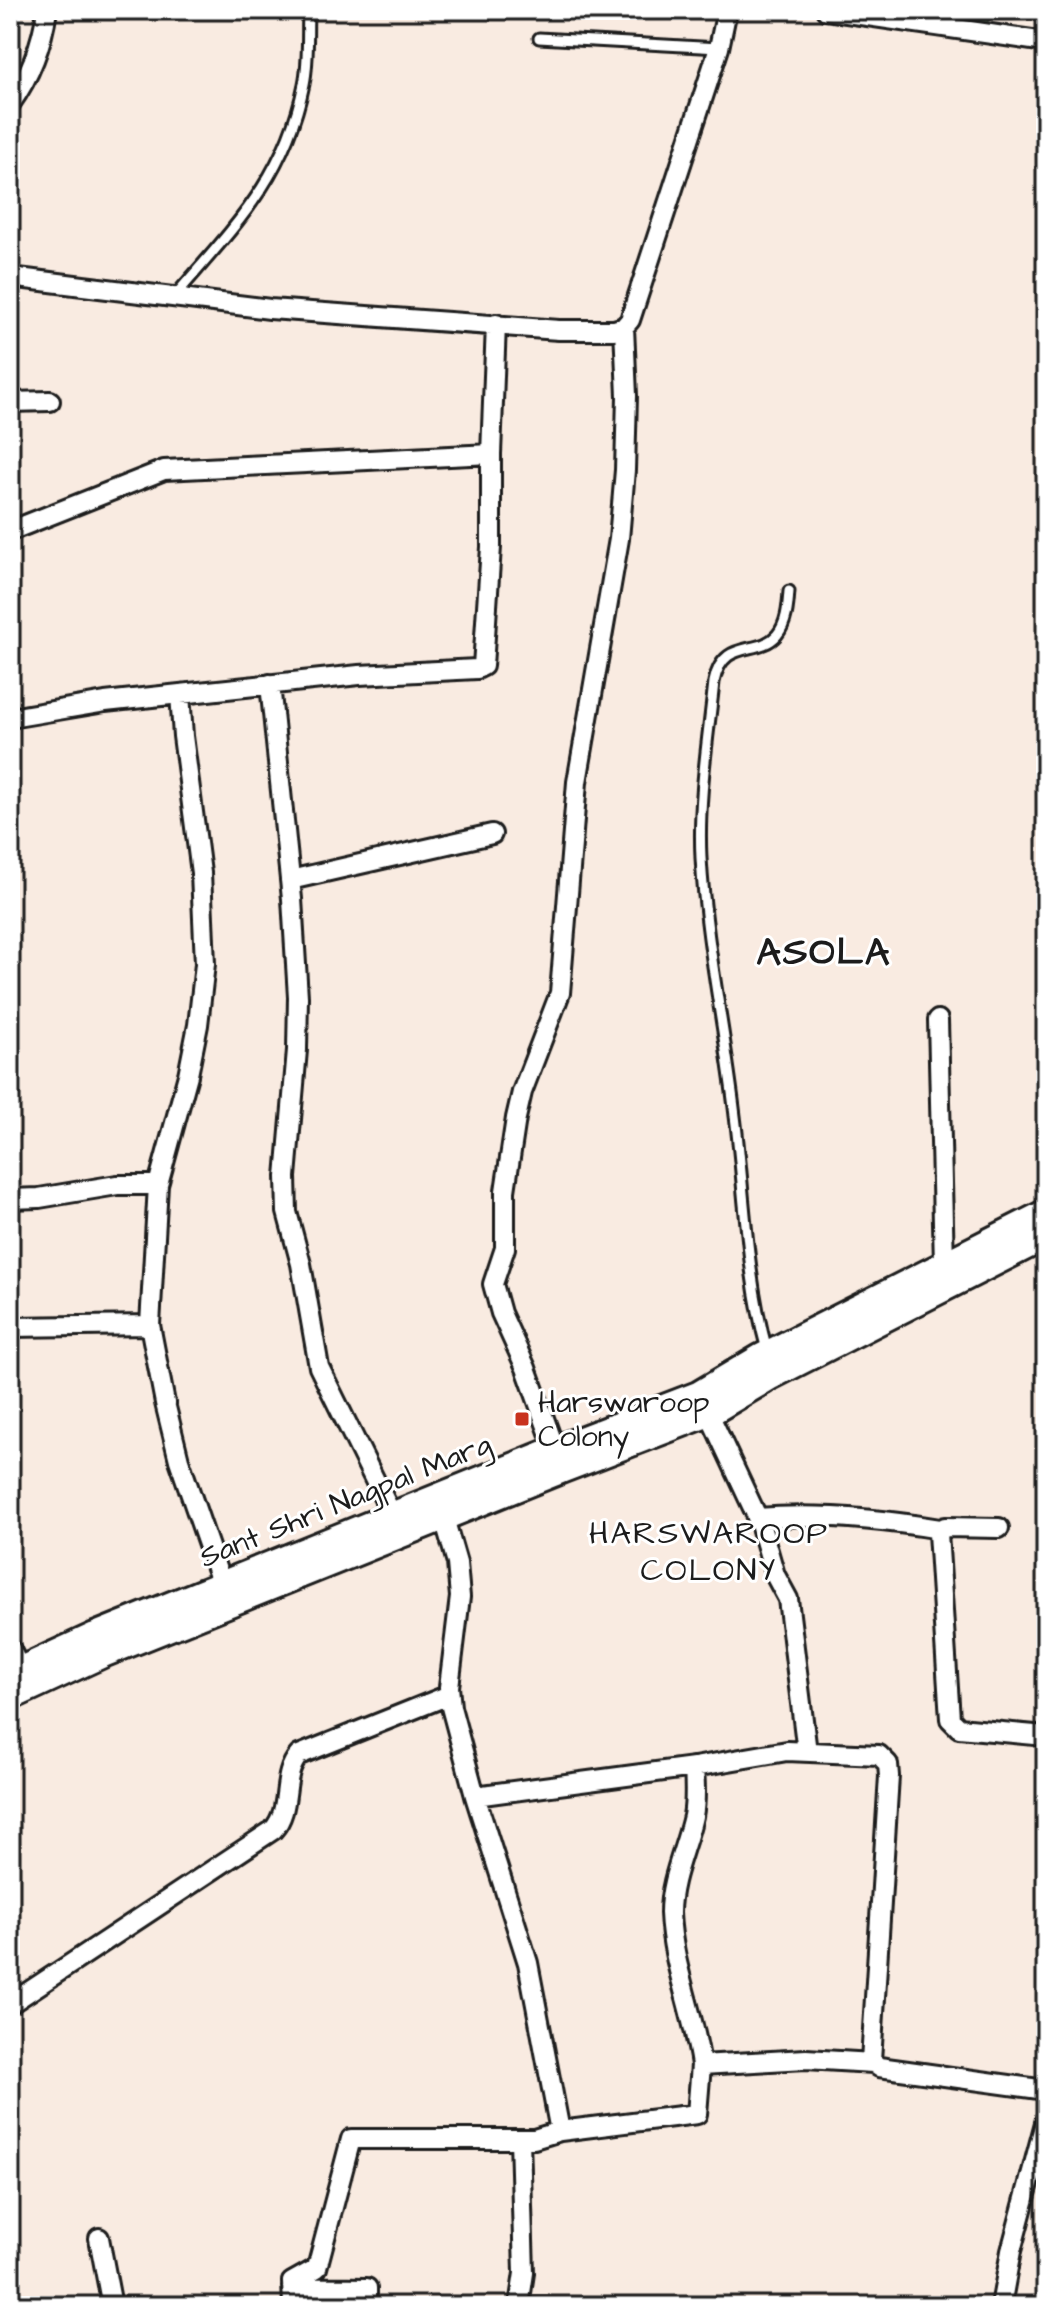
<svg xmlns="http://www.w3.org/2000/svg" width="1056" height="2316" viewBox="0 0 1056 2316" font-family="'Architects Daughter',sans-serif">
<rect width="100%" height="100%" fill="#f9ebe1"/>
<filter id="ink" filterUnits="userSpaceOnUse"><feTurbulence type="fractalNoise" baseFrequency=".0125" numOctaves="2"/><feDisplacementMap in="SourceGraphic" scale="16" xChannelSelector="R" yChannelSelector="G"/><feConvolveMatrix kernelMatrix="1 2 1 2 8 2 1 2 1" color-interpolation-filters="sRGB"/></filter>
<g filter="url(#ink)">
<path fill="#a7e2a7" stroke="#627f62" stroke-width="2" d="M889,10H989L987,27Z"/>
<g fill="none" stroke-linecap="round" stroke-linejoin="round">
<g stroke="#1c1c1c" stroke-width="15">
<path id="lane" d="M539,38L719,48
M174,297C233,228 285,178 304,84C309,61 307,34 308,10
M767,1350C746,1274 745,1194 735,1116C725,1030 706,945 701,858C698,799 708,740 714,682C723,637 758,657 777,635C787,623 788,606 789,591"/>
</g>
<g stroke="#1c1c1c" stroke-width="24">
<path id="street" d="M826,10L1046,42
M10,104C30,76 42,45 47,10
M10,277L270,309L559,330H614L624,327L630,320L719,48L727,10
M10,402L50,401
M10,531L164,470L491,454
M270,684L292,899L298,997L297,1050L286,1177L287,1212L301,1264L319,1367L393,1517
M180,694L183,736L201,873L205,964L198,1025L188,1075L158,1185L150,1325L165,1403L179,1460L222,1585
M10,718L105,702L180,694L359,675L477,669L483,666L491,547V454L496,324
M290,880L492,834
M938,1020L944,1264
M10,1199L39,1198L117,1185H158
M10,1327L150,1325
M709,1414L760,1523L775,1575L788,1599L807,1752
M555,1449L526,1368L501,1313L493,1284L505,1248V1191L516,1118L522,1092L560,993L577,782L619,539L625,470L627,396L624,327
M444,1518L457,1563L460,1597L449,1687L451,1707L475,1796L528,1963L560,2131
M757,1518C817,1513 880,1519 940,1529
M999,1528L945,1527L938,1533L950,1719L959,1728L1046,1736
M10,1648L20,1669
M694,1767C695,1784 696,1800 693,1816C686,1848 670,1879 670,1913C672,1964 694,2014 701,2065
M475,1796L694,1767L787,1751L879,1755L888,1764L889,1776L871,2061L879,2067L1046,2090
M10,2004L273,1830C293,1808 280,1776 299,1755L449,1695
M99,2238L112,2306
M292,2287L367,2288V2306
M293,2306L292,2282L317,2268L351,2139H534L560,2131L697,2114L701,2065L806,2059L873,2063
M519,2306L524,2273L520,2139
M1001,2306L1011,2251L1046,2119"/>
</g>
<g stroke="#1c1c1c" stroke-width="30">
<path id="secondary" d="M10,1674L95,1635L552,1450L698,1394L760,1357L1046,1212
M10,1698L105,1654L563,1470L709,1414L771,1377L1046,1237"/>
</g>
<use href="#lane" stroke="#fff" stroke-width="9"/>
<use href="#street" stroke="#fff" stroke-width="18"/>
<use href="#secondary" stroke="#fff" stroke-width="24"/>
</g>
</g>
<rect fill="#c8321e" stroke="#fff" stroke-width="3" x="514" y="1411" width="16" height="16" rx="4"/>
<g text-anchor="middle" stroke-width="6" stroke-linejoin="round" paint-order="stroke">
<g font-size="30" fill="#1c1c1c" stroke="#fff" text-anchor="start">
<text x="538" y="1412">Harswaroop<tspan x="538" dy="34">Colony</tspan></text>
</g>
<g font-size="30" fill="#1c1c1c" stroke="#fff">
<text transform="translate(345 1500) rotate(-22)" y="10">Sant Shri Nagpal Marg</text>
</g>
<g font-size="32" letter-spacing="2" fill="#1c1c1c" stroke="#fff">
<text x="709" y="1543">HARSWAROOP<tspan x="709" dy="37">COLONY</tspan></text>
</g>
<g font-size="38" font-weight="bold" letter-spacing="2" fill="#1c1c1c" stroke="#fff">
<text x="824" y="964">ASOLA</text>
</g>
</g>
<rect width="1056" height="2316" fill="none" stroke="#fff" stroke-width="40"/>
<rect x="20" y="20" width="1016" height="2276" fill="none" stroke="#1c1c1c" stroke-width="3" filter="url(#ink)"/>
</svg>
